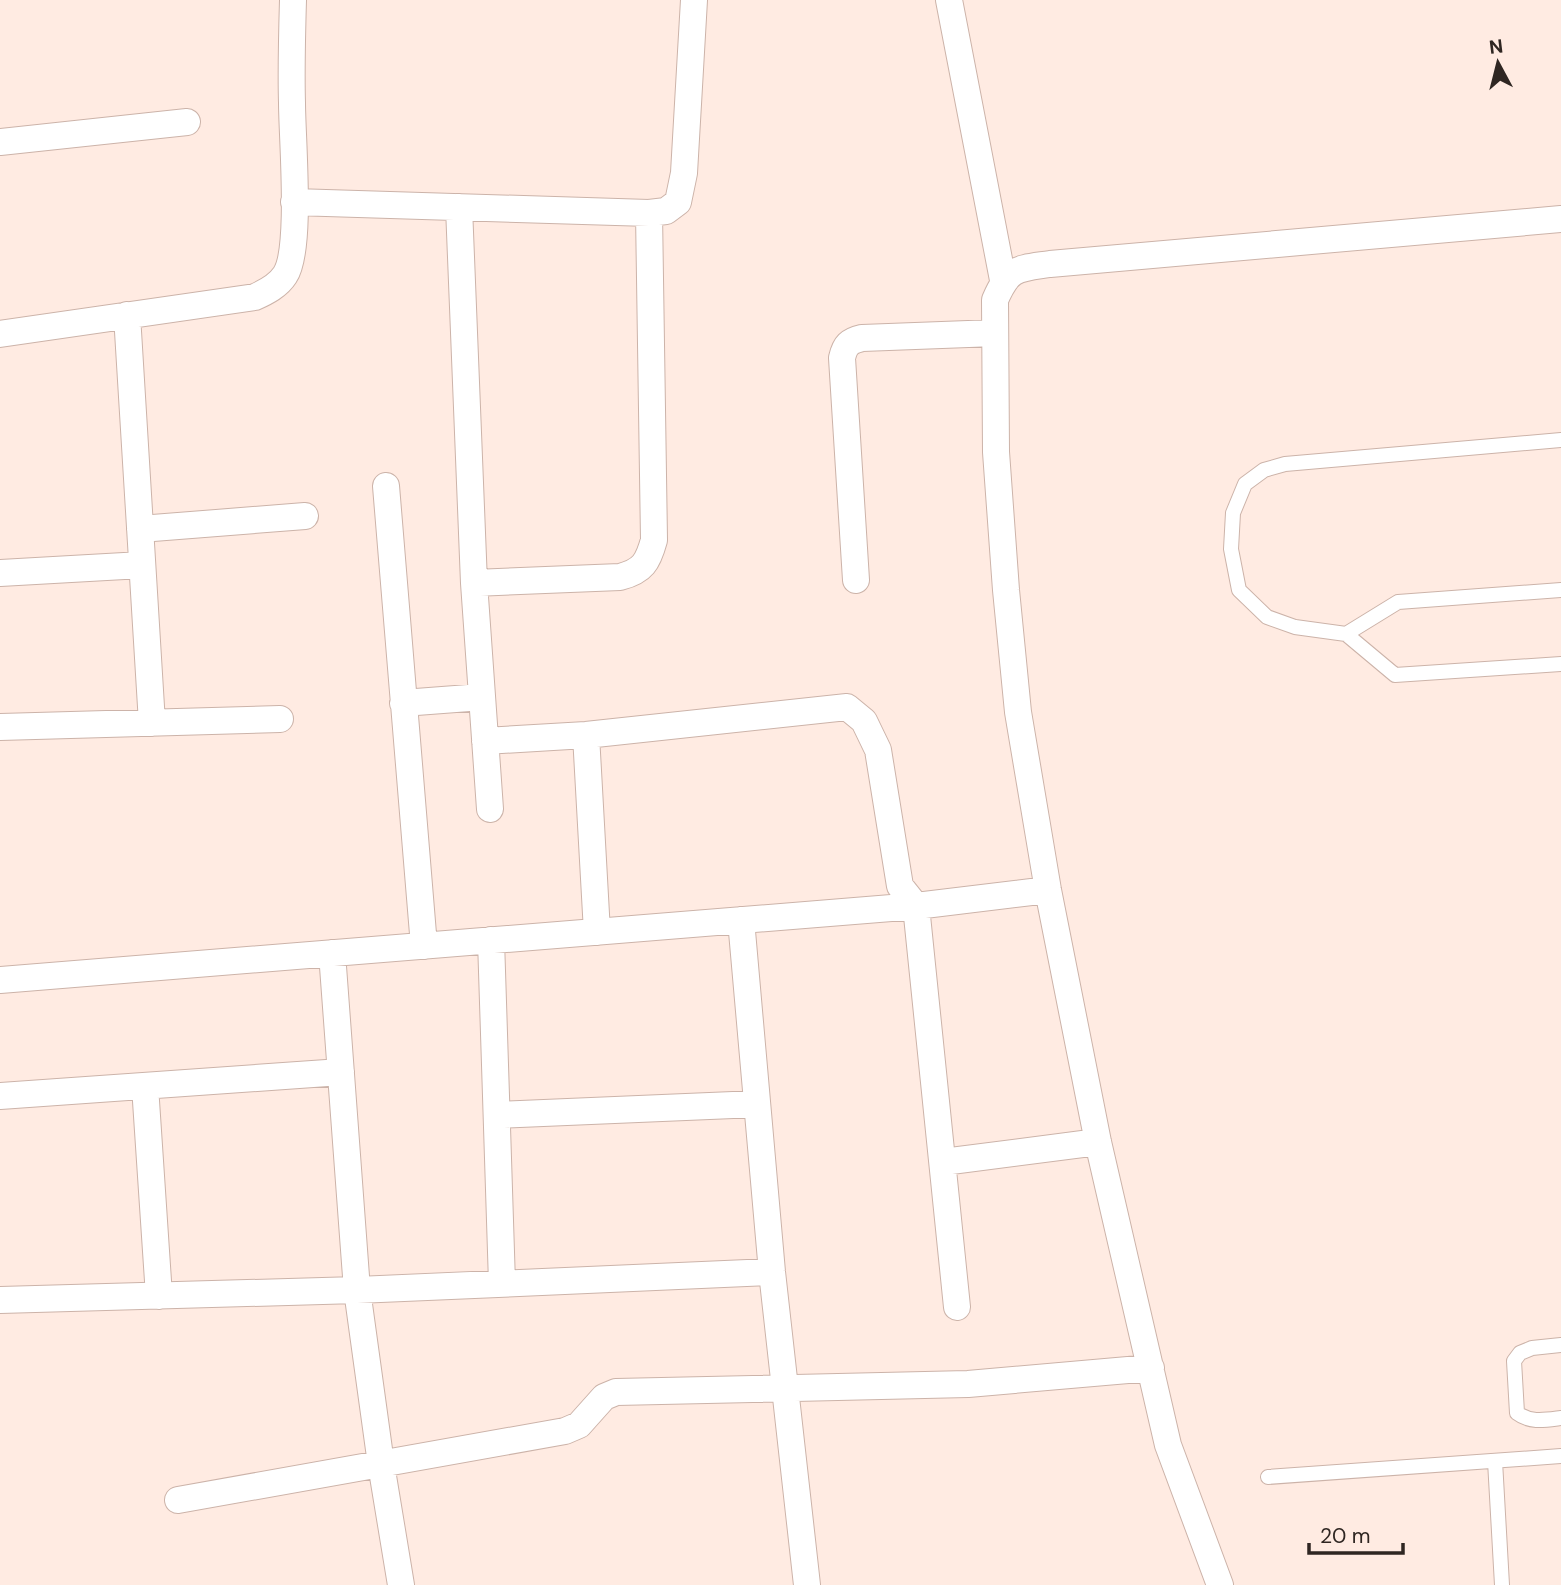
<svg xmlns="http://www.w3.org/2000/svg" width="1561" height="1585" viewBox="0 0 1561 1585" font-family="'DM Sans',sans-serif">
<rect width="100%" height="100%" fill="#ffebe2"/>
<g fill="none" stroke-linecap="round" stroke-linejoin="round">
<g stroke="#ccb3a9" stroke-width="16">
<path id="service" d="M1561,440L1285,464L1264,470L1245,484L1233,513L1231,549L1239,590L1267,617L1295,627L1346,634L1395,675L1561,664
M1346,634L1398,602L1561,590
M1561,1345L1532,1348L1520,1353L1514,1361L1517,1413C1530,1423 1545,1420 1561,1418
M1495,1461L1502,1585
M1268,1477L1561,1456"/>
</g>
<g stroke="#ccb3a9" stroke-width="28">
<path id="minor" d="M949,0L1003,280
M0,142L187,122
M294,202L649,213L666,211L678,202L684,173L694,0
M459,207L474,583L490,809
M127,315L152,723
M0,334L255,297C266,292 278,286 285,275C302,250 292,138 292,103C291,69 292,34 293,0
M386,486L424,946
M140,529L305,516
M0,573L142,565
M856,580L842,358C845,345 849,341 862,338L995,333
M474,583L620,577C643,571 648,562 654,540L649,213
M403,703L482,697
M0,727L280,719
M586,735L597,932
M485,741L586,735L847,707L864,721L878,750L900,886L916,906L957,1307
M741,920L772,1272L807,1585
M491,940L502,1283
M332,953L357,1290L381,1464L401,1585
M0,980L916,906L1048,890
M145,1086L159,1296
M0,1096L341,1072
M497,1115L757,1104
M943,1162L1098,1142
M0,1300L357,1290L772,1272
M178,1500L565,1431L579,1425L604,1397L616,1392L968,1384L1151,1368
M1220,1585L1168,1445L1098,1142L1048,890L1018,712L1006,590L996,452L995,300C1009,267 1017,269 1050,264L1561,219"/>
</g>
<use href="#service" stroke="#fff" stroke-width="14"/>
<use href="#minor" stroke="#fff" stroke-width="26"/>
</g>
<g transform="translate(1498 63) rotate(353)" stroke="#ffebe2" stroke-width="5" paint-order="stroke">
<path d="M0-5L12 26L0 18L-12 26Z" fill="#2f2622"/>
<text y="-10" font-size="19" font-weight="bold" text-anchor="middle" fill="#2f2622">N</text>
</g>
<path d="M1309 1543v10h94v-10" fill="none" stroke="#2f2622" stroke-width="3.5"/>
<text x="1320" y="1543" font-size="21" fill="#2f2622" stroke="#ffebe2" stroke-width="5" paint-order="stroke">20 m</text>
</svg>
